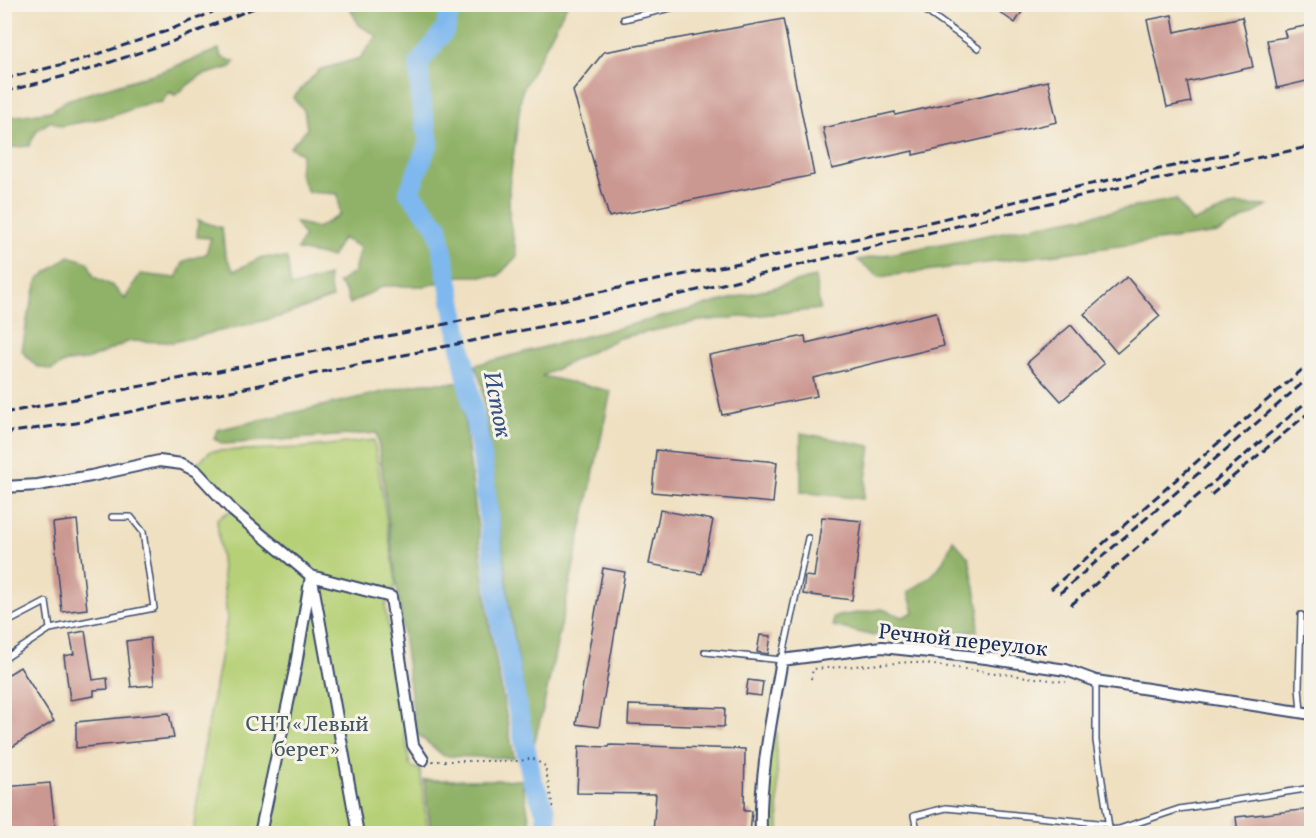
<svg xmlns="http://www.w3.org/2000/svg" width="1316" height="838" viewBox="0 0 1316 838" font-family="Vollkorn,serif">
<rect width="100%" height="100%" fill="#f7f3e8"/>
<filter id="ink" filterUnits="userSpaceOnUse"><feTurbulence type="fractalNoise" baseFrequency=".0167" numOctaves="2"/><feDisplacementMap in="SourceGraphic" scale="12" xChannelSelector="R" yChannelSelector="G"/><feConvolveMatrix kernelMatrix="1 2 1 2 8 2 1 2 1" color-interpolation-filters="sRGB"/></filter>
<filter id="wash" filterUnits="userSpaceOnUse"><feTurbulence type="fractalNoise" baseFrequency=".008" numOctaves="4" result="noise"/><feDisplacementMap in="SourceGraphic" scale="24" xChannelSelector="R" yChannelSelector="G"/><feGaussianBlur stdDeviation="1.35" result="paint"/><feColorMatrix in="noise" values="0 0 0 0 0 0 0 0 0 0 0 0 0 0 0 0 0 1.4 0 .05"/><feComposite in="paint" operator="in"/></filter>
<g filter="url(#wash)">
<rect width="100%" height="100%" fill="#efe0c1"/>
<path fill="#b5d076" stroke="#68806a" stroke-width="1.5" d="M374,440L396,582L391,597L385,606L410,766L420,770L428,833L193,834L203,754L227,619L217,519L235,508L196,464L211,451L302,448Z
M769,730L776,732L779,833L761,834Z"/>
<path fill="#90b267" stroke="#567062" stroke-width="1.5" d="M348,5H567L522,91L509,187V218L517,256L498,276H460L426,286H383L350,304L346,292L338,283L354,272L360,247L342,238L332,257L297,250L304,236L295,222L317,228L340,215L338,194L308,192L299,173L302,154L290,147L307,129L304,110L293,98L319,70L360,58L377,36L359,25Z
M219,49L221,57L235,62L231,67L200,76L175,95L169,92L162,102L145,104L113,116L61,126L51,121L37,130L29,146L5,148V118L51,111L67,100L166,70Z
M1176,199L1192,222L1235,205L1268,206L1218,233L879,277L858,260Z
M198,220L222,228L225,254L234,271L262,257L287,258L291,287L328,276L332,298L279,317L173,342L130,341L87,360L66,362L51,370L36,366L22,351L28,315L38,279L69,256L88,262L94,277L113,286L125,299L140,274L176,278L184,261L206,254L211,238L197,237Z
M815,277L820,309L700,321L619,338L542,376L611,391L543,709L533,748L511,617L482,384L475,365Z
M422,383H460L490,628L514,758L444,756L416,733L377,433L224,444L214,439L217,430Z
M801,433L871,446L863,499L801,492Z
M953,540L969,558L979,609L977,631L939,633L892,627L874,636L833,626V617L882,609L903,617L914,612L908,592C936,575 940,570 953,540Z
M424,780H522L532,833H431Z"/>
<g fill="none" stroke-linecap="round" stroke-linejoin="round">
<path stroke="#7eb8ef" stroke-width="20" d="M452,4L445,30L419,63L421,102L429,142L409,192L438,227L482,456L501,625L532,780L546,812L547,834"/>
</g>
<g id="blocks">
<path fill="#cb9891" d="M988,4H1027L1015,23Z
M1172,15L1175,32L1242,17L1253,67L1187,82L1191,102L1167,107L1147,20Z
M783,19L814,175L609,217L573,91L604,52Z
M1311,25V80L1277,88L1267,40L1286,37L1284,30Z
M1048,81L1057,122L913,155V151L832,169L823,128L895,112V115Z
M1127,277L1160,316L1117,353L1084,314Z
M936,312L944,346L813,378L817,396L722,415L709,355L805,336L806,343Z
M1071,325L1104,364L1061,401L1027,363Z
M656,450L777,462L773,503L652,492Z
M660,510L713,520L702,574L649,564Z
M822,517L862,521L852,600L803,594L805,576L814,577Z
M77,520L87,609L62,612L53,523Z
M603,568L625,572L599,727L576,724Z
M85,631L93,680L107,678L108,689L94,690V696L70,700L64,656L74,654L70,634Z
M760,635L771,636L768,654L757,652Z
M150,638L154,685L131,687L126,641Z
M20,667L54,721L4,752V677Z
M748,680L763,682L761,696L746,694Z
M629,705L725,708L724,727L628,724Z
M169,713L174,738L76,748V722Z
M610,745L745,749L744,811H752L750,834H653L656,794L577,793L579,746L609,747Z
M50,783L56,834H4V787Z
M1311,809V832L1238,834L1236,817Z"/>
</g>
</g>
<g filter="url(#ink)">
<use href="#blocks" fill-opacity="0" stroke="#3b4a6d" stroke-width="1.5"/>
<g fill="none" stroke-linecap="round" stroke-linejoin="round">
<g stroke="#3b4a6d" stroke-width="8">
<path id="lane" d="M916,4L978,48
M624,19L687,4
M1301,615L1299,687L1301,712
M4,624L46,602L50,629
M705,652L782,660L808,538
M4,659L50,629L154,608L143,532L131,517H112
M1096,681V741L1110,834
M1109,830L1119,829L1179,809L1312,788
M613,834V832
M918,834L914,816L946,808L1108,824"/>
</g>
<g stroke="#3b4a6d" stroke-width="14">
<path id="street" d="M4,487L38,485L91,476L159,461L182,464L196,471L233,511L311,576L391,597L413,745L423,760
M313,585L358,834
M260,834L295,670L311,576
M761,834C759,776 772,717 782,660L882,647L986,658L1066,670L1096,681L1312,714"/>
</g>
<path stroke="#3b4a6d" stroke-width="2" stroke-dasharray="1.5 4.5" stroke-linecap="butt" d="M811,679L813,669L910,662L1066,682
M432,761H520L532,758L545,766L553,809"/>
<use href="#lane" stroke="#fff" stroke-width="5"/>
<use href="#street" stroke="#fff" stroke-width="10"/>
<path stroke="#1b2f5e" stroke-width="3" stroke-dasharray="9 4.5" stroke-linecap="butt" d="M4,79L80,60L167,31L232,4
M4,92L84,71L171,42L264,4
M4,413L234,368L888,232L1059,191L1238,152
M4,433L76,423L597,315L1062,200L1312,146
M1211,495L1312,410
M1051,589L1312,361
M1060,593L1312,375
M1071,605L1312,397"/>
</g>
</g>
<g text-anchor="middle" stroke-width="6" stroke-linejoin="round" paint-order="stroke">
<g font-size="22" fill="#1b2f5e" stroke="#f7f3e8">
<text transform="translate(963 639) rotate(6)" y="8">Речной переулок</text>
</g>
<g font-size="22" fill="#425764" stroke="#f7f3e8">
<text x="307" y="731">СНТ «Левый<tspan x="307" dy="25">берег»</tspan></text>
</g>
<g font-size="24" font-style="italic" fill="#345182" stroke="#f7f3e8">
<text transform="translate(498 404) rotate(79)" y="8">Исток</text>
</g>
</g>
<rect width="1316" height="838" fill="none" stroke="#f7f3e8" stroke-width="24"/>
</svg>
